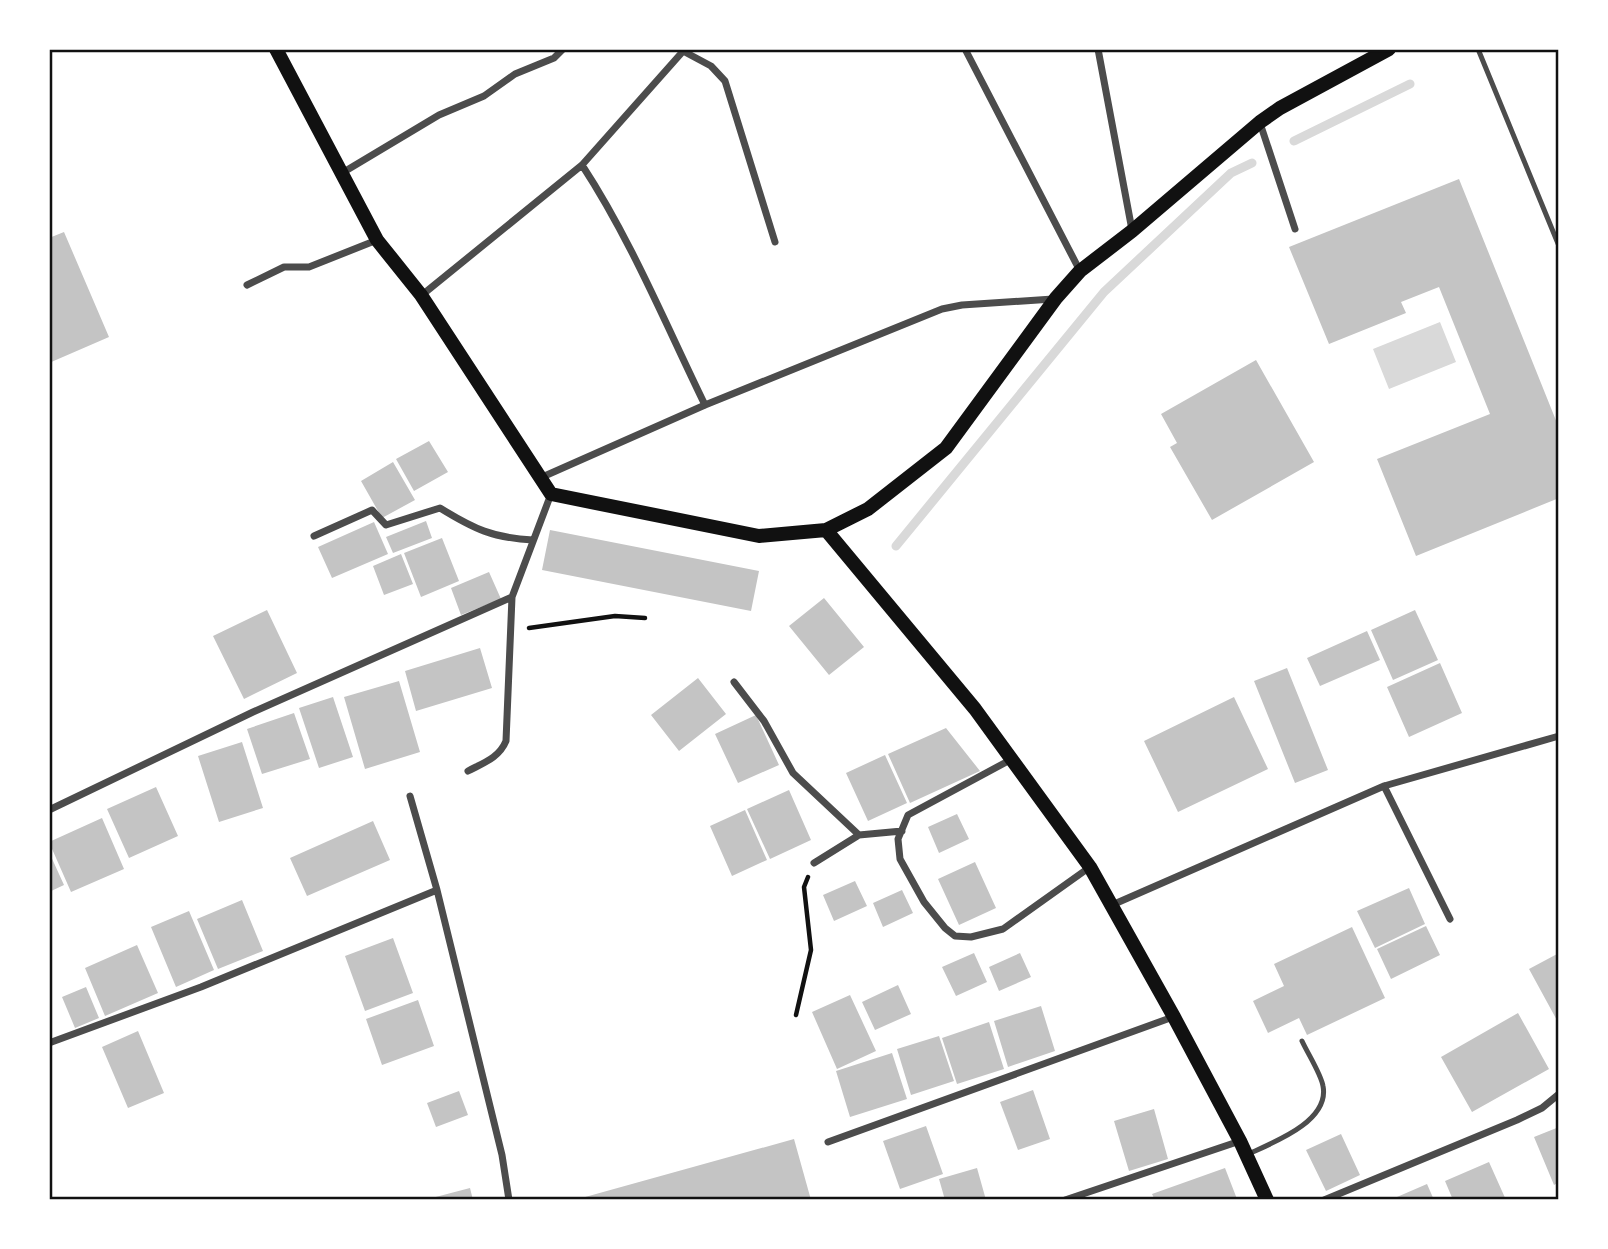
<svg xmlns="http://www.w3.org/2000/svg" width="1608" height="1249" viewBox="0 0 1608 1249" font-family="Barlow,sans-serif">
<rect width="100%" height="100%" fill="#fff"/>
<path fill="#d9d9d9" d="M1440,322L1456,362L1389,389L1373,349Z"/>
<g fill="none" stroke-linecap="round" stroke-linejoin="round">
<path stroke="#d9d9d9" stroke-width="9" d="M1294,141L1410,84
M896,546L1104,292L1231,173L1252,163"/>
</g>
<path fill="#c4c4c4" d="M1459,179L1559,428V498L1416,556L1377,459L1490,414L1439,287L1401,302L1406,313L1329,344L1289,247Z
M64,232L109,337L49,363V238Z
M1256,360L1314,462L1212,520L1170,447L1177,443L1161,414Z
M429,441L448,472L414,491L396,459Z
M393,462L415,500L382,518L361,481Z
M426,521L432,538L393,553L386,537Z
M374,522L388,554L332,578L318,547Z
M550,530L759,571L751,611L542,570Z
M442,538L459,581L421,597L404,553Z
M401,554L413,584L384,595L373,566Z
M489,572L501,599L461,615L451,588Z
M824,598L864,647L829,675L789,626Z
M267,610L297,673L244,699L213,636Z
M1415,610L1438,660L1393,680L1371,630Z
M1367,631L1380,660L1320,686L1307,658Z
M480,648L492,688L416,711L405,671Z
M1440,663L1462,713L1409,737L1387,687Z
M1287,668L1328,770L1295,783L1254,681Z
M698,678L726,714L679,751L651,715Z
M399,681L420,752L365,769L344,697Z
M333,697L353,757L319,768L299,708Z
M1234,697L1268,769L1178,812L1144,741Z
M294,713L310,759L262,774L247,729Z
M756,715L779,765L738,783L715,734Z
M946,728L980,771L910,803L888,754Z
M242,742L263,808L219,822L198,756Z
M885,755L907,803L868,821L846,773Z
M156,787L178,836L129,858L107,809Z
M789,790L811,840L770,859L747,809Z
M745,810L767,860L732,876L710,826Z
M957,814L969,839L939,853L928,827Z
M102,818L124,869L71,892L49,842Z
M373,821L390,860L307,896L290,858Z
M49,852L64,885L49,892Z
M975,862L996,908L959,925L938,879Z
M855,881L867,906L834,921L823,895Z
M1409,888L1425,924L1375,948L1357,911Z
M902,890L913,913L883,927L873,903Z
M242,900L263,951L218,969L197,919Z
M189,911L214,970L176,987L151,927Z
M1426,926L1440,955L1391,979L1377,949Z
M1352,927L1385,998L1307,1035L1299,1018L1268,1033L1253,1001L1284,986L1274,964Z
M393,938L413,993L365,1011L345,956Z
M137,945L158,993L105,1016L85,968Z
M974,953L987,982L956,996L942,967Z
M1020,953L1031,977L999,991L989,967Z
M1559,953V1024L1529,969Z
M898,985L911,1014L875,1030L862,1002Z
M86,987L99,1018L75,1028L62,997Z
M850,995L876,1051L837,1069L812,1012Z
M418,1000L434,1046L382,1065L366,1019Z
M1041,1006L1055,1051L1008,1067L994,1021Z
M1518,1013L1549,1069L1472,1112L1441,1057Z
M989,1022L1004,1069L957,1084L942,1038Z
M138,1031L164,1093L128,1108L102,1047Z
M939,1036L954,1081L911,1095L897,1049Z
M892,1053L907,1099L850,1117L836,1071Z
M1033,1090L1050,1139L1018,1150L1000,1102Z
M459,1091L468,1115L436,1127L427,1103Z
M1154,1109L1168,1159L1129,1171L1114,1121Z
M926,1126L943,1174L900,1189L883,1141Z
M1559,1127V1182L1554,1185L1534,1137Z
M1341,1134L1360,1175L1326,1191L1306,1150Z
M794,1139L811,1200H578V1199Z
M1489,1162L1506,1200H1453L1445,1181Z
M977,1168L986,1200H945L939,1179Z
M1225,1168L1237,1199L1155,1200L1152,1194Z
M1427,1184L1434,1200H1390Z
M470,1188L473,1200H428V1199Z"/>
<g fill="none" stroke-linecap="round" stroke-linejoin="round">
<path stroke="#111" stroke-width="4.5" d="M529,628L615,616L645,618
M796,1015L811,950L804,887L808,877"/>
<path stroke="#4c4c4c" stroke-width="5" d="M1478,49L1559,246
M1246,1155C1272,1143 1330,1122 1323,1086C1321,1074 1308,1054 1302,1041"/>
<path stroke="#4c4c4c" stroke-width="7" d="M965,49L1080,271
M1098,49L1132,230
M683,51L711,66L725,81L775,242
M1260,123L1295,229
M582,165C631,240 666,325 705,405
M342,173L439,115L484,96L515,74L554,58L563,49
M247,285L284,267H309L377,240
M422,295L582,165L685,49
M540,478L705,405L942,309L962,305L1053,299
M314,536L372,510L386,525L440,508C474,529 493,538 533,540
M734,682L764,721L793,773L859,835
M1012,759L908,815L898,839L900,859L924,902L945,928L955,936L971,937L1003,929L1090,867
M468,771C483,763 499,758 506,741L512,597
M1384,786L1450,919
M410,796L437,890L502,1155L509,1200
M49,810L253,712L512,597L551,494
M814,863L859,835L902,831
M1112,905L1384,786L1559,736
M49,1043L201,987L437,890
M828,1142L1173,1017
M1065,1200L1240,1141
M1324,1200L1517,1120L1542,1108L1559,1094"/>
<path stroke="#111" stroke-width="14" d="M276,49L377,240L421,295L551,494L759,536L826,530L868,509L946,448L1056,298L1080,271L1132,231L1260,122L1280,108L1389,49
M826,530L975,709L1090,867L1174,1017L1240,1141L1267,1200"/>
</g>
<rect width="1608" height="1249" fill="none" stroke="#ffffff" stroke-width="102"/>
<rect x="51" y="51" width="1506" height="1147" fill="none" stroke="#111" stroke-width="2.5"/>
</svg>
